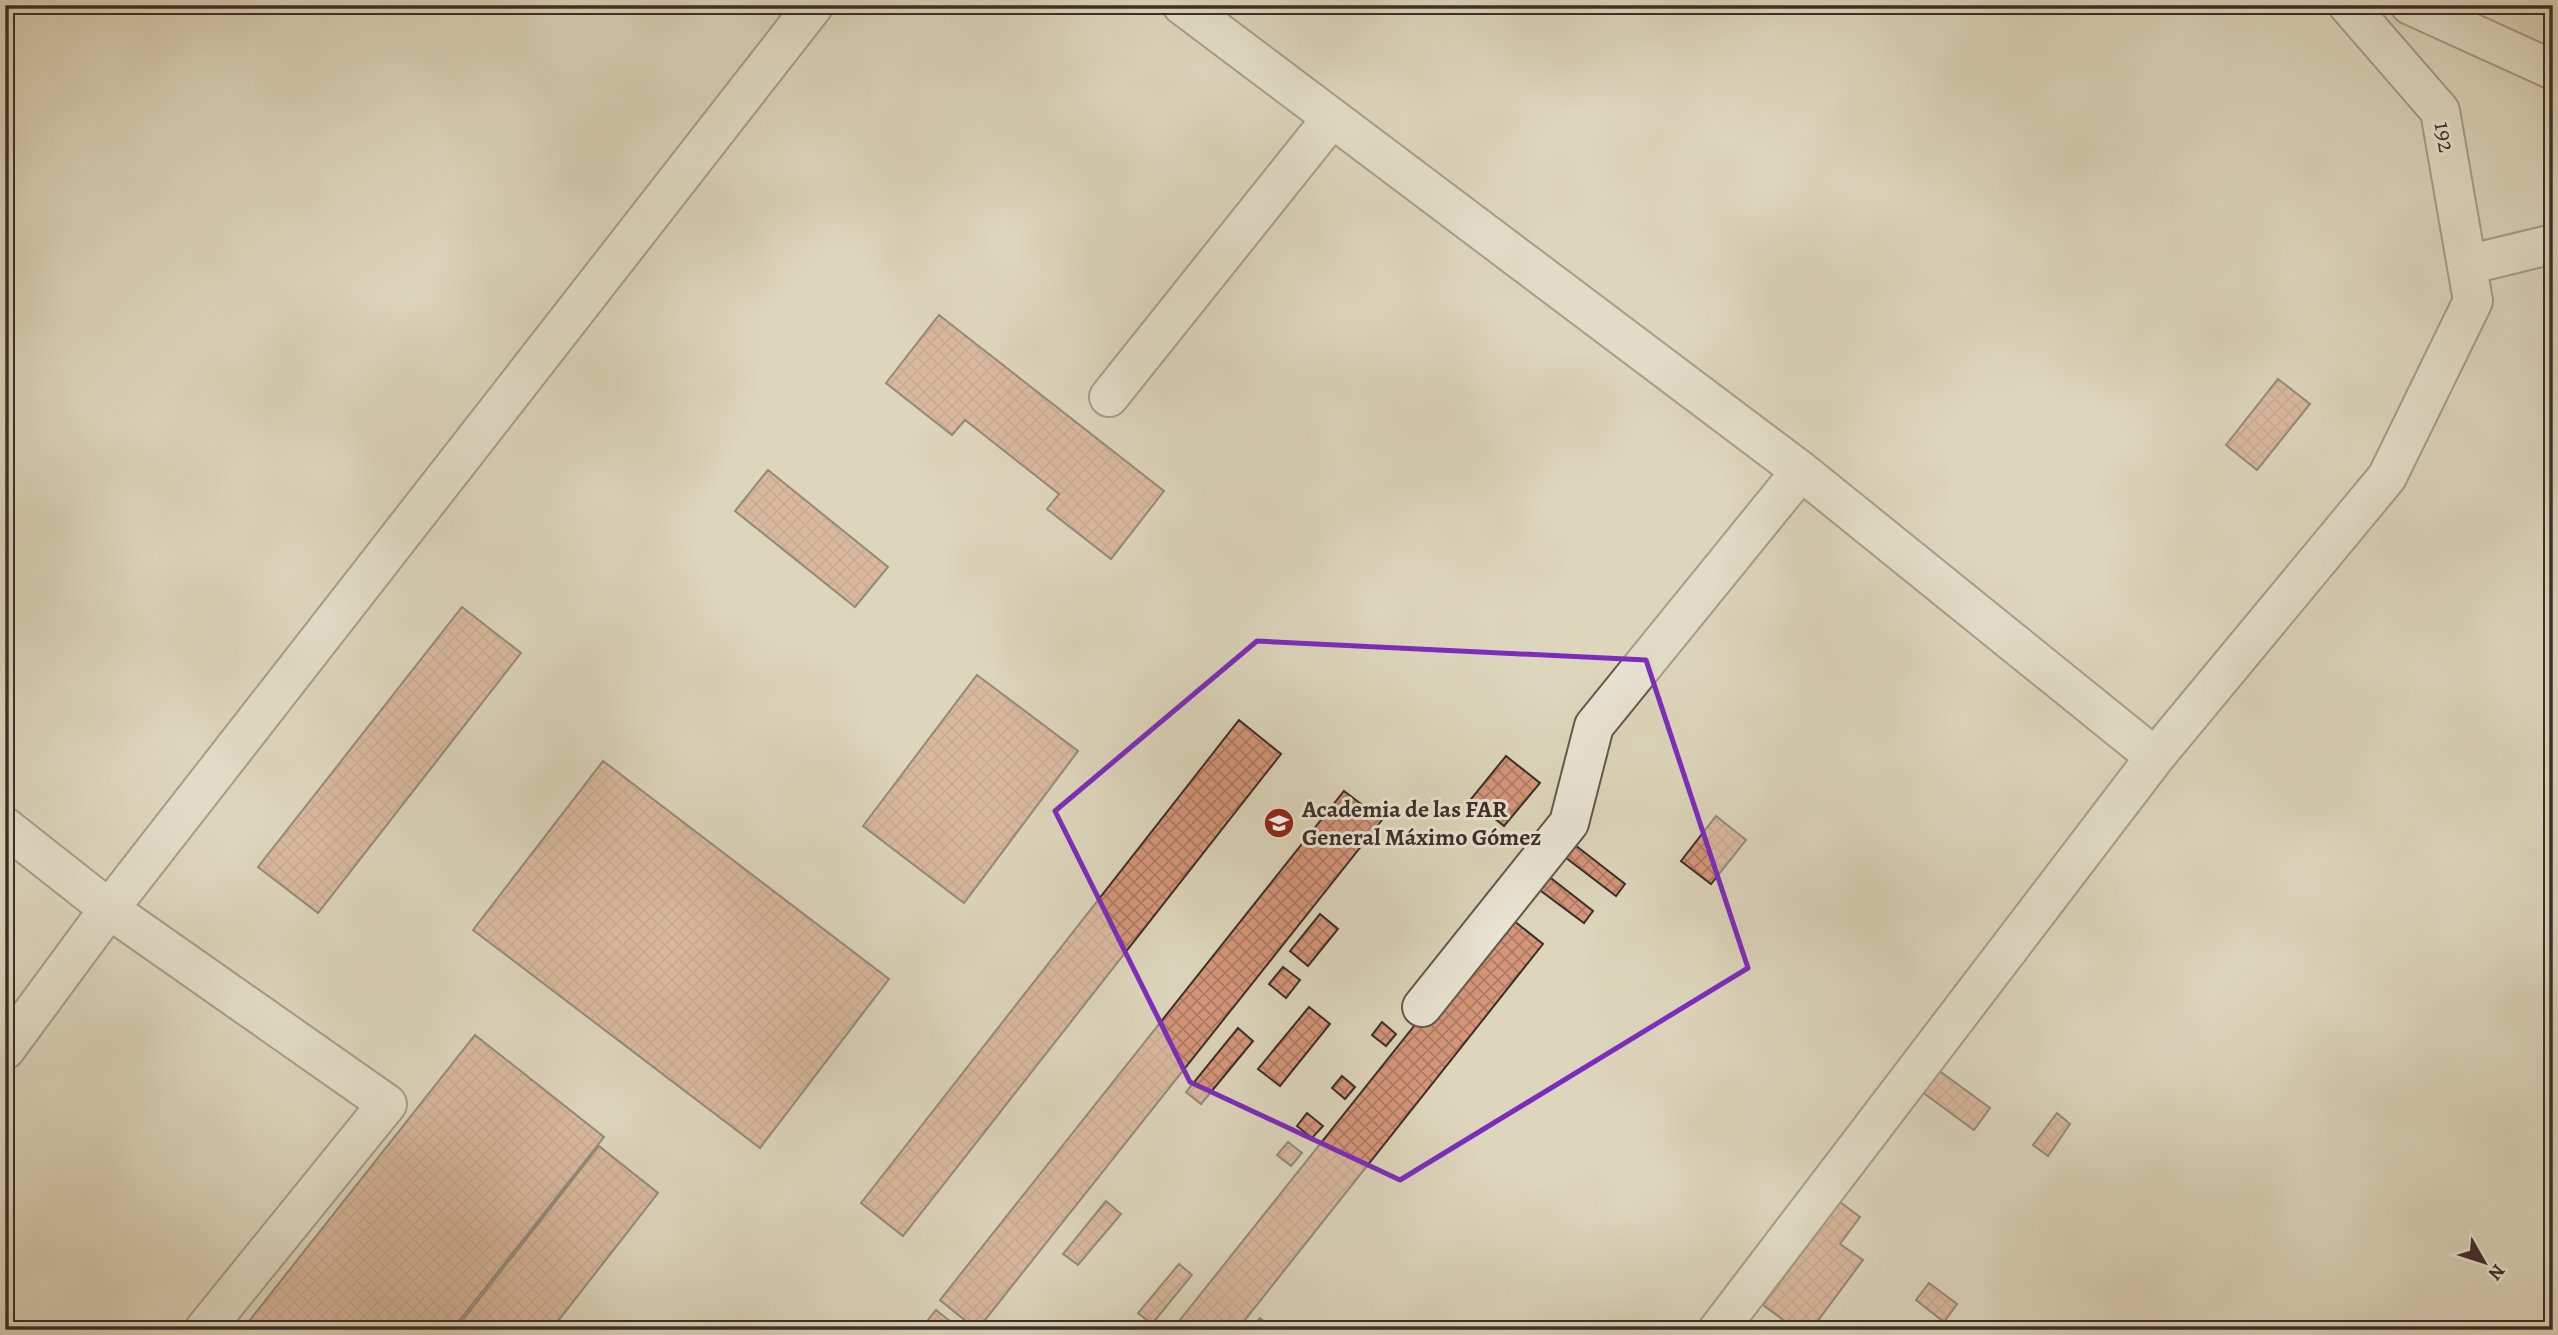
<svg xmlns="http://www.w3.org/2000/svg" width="2558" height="1335" viewBox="0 0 2558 1335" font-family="Alegreya,serif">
<defs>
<pattern id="building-cross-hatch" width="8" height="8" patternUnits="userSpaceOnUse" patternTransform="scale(1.75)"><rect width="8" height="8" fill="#d5967a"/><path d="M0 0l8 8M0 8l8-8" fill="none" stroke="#ae7b64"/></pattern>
</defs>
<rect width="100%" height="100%" fill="#ddd6bc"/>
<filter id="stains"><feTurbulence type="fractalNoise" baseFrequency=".00286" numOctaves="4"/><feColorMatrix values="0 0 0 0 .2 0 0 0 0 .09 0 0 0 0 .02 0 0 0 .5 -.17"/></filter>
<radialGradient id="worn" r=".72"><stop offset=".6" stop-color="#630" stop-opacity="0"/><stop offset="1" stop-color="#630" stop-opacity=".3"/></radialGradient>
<path fill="url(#building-cross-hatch)" stroke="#3c2f2a" stroke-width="2" d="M939,315L1164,491L1111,559L1047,509L1059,494L965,420L952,435L886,383Z
M2278,379L2310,404L2257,470L2226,445Z
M768,470L888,567L855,607L735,511Z
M462,607L521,653L318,913L258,867Z
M977,675L1078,751L964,903L863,826Z
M1239,720L1281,754L903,1236L861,1203Z
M1506,756L1540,783L1504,826L1471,799Z
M603,761L889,979L760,1148L473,930Z
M1344,791L1382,820L977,1330L940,1300Z
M1716,816L1746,840L1711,884L1681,861Z
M1575,845L1625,884L1616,896L1565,857Z
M1547,875L1593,911L1584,923L1537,888Z
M1504,913L1543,944L1237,1330H1172Z
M1320,914L1338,929L1308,966L1290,951Z
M1283,967L1300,980L1286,998L1269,984Z
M1309,1007L1330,1024L1280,1086L1258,1069Z
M1382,1022L1396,1034L1386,1046L1372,1035Z
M1238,1028L1253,1041L1201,1104L1186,1092Z
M475,1035L604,1137L452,1330H242Z
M1934,1067L1990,1108L1974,1130L1918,1089Z
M1342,1076L1355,1087L1345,1099L1332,1088Z
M1307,1113L1323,1126L1312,1138L1297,1126Z
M2057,1113L2070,1124L2048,1156L2033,1145Z
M1288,1142L1302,1153L1291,1166L1277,1155Z
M599,1146L658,1193L551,1330H455Z
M1106,1201L1121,1214L1078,1265L1063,1254Z
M1840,1202L1860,1217L1840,1244L1863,1260L1811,1330H1797L1763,1305Z
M1179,1264L1192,1275L1152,1324L1138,1313Z
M1929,1283L1957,1304L1944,1322L1916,1300Z
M936,1310L961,1330H920Z
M1260,1318L1275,1330H1251Z"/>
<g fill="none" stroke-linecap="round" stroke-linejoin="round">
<g stroke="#64594e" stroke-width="42">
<path id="minor" d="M1182,5L1801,471L2155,757
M2410,5L2553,70
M2467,265L2553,244
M1109,397L1332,118
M5,827L109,909L387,1104L204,1330
M1422,1007L1569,823L1594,726L1801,471
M5,1050L109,909L814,5
M1718,1330L2155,757L2387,477L2473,301L2440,111L2348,5"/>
</g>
<use href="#minor" stroke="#e9e4d3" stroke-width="38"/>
</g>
<path d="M0 0H2558V1335H0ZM1257,641L1646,660L1748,968L1400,1180L1190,1082L1055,811Z" fill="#ddd6bc" fill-opacity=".55" fill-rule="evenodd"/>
<path fill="none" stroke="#7b2cbf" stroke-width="5" stroke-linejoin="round" d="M1257,641L1646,660L1748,968L1400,1180L1190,1082L1055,811Z"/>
<defs>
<g id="university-disc" transform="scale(1.575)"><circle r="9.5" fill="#8f2418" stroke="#e9e4d3"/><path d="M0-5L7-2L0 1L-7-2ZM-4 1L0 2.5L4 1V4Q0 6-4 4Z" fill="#fff"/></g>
</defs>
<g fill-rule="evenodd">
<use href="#university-disc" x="1279" y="823"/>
</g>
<g text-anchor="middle" stroke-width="6" stroke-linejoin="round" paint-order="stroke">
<g font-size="24" fill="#3c2f2a" stroke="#e9e4d3">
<text transform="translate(2445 137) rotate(80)" y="8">192</text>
</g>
<g font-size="24" font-weight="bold" fill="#3c2f2a" stroke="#e9e4d3" text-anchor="start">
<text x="1302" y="817">Academia de las FAR<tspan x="1302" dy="28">General Máximo Gómez</tspan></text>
</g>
</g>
<rect width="2558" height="1335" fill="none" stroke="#ddd6bc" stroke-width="28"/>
<rect x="7" y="7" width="2544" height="1321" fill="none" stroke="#3c2f2a" stroke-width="3.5"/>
<rect x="14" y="14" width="2530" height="1307" fill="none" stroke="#3c2f2a" stroke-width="2"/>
<g transform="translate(2484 1262) rotate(129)" stroke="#e9e4d3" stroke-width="5" paint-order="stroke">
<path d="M0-5L12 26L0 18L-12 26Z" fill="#3c2f2a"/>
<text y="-10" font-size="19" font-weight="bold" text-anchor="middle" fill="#3c2f2a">N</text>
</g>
<rect width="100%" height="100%" filter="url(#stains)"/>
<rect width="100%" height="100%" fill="url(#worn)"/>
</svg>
